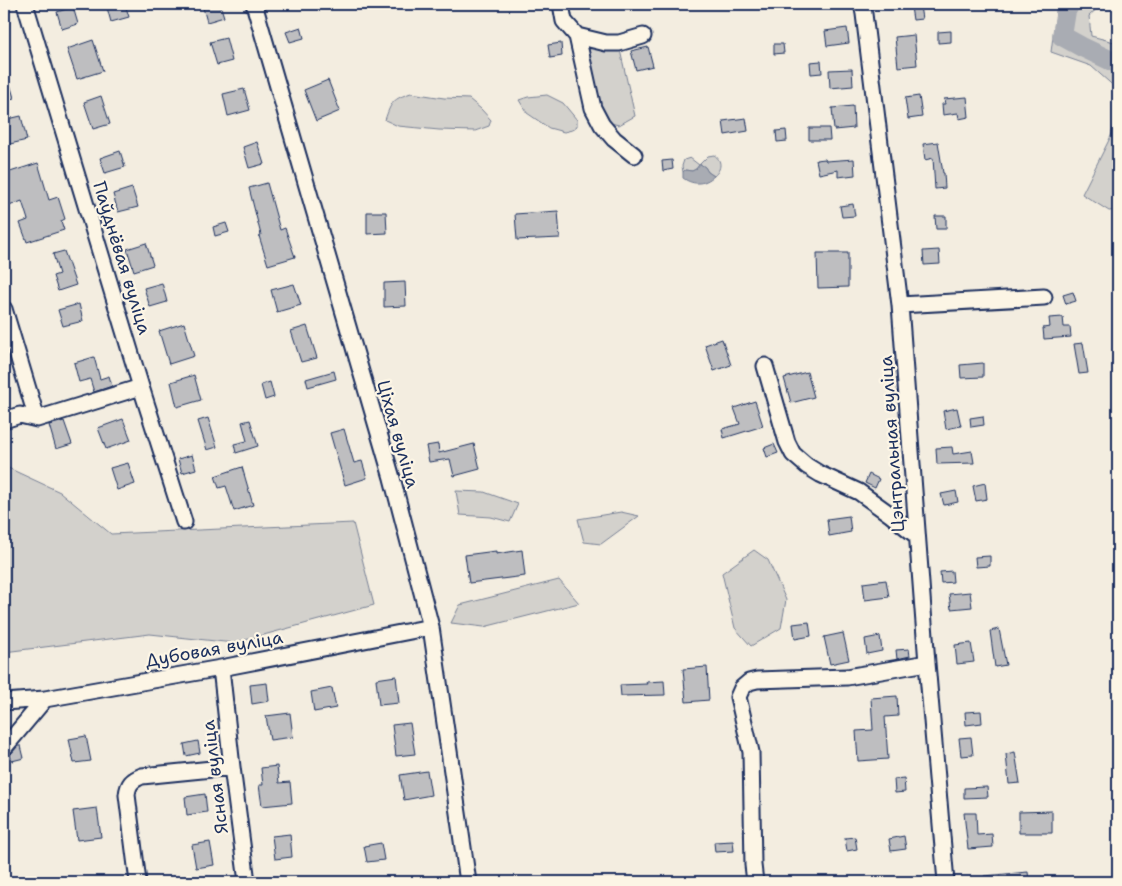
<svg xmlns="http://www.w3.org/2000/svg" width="1122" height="886" viewBox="0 0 1122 886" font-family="'Shantell Sans',sans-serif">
<rect width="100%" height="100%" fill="#f3ede0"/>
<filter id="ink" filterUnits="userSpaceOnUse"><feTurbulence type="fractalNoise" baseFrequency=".02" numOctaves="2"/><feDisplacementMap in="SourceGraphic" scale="10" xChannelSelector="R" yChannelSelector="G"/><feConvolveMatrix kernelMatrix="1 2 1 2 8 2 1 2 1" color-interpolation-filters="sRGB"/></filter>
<g filter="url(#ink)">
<path fill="#d3d1cc" stroke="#778095" d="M1057,4H1102L1089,16L1091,36L1118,43V90L1091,66L1051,52Z
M602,48L620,50L635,116L619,125L606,122L590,69L587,49Z
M411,93L444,98L469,99L481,109L491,120L489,126L475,131L439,130L398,126L385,120C391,102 393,99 411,93Z
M547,95L563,103L577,120V126L572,130L564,132L549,128L527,113L519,100L528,97Z
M1118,112V210L1109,211L1082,194L1111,136Z
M714,155C722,160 722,169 714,176L708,172L705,167L700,164L708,156Z
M690,158L699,165L696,169L692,171L685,170L683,172L682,166L684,160Z
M4,466L60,492L111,534L353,523L374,605L234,643L150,634L4,652Z
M456,491L484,492L518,504L510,522L491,517L460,515Z
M621,512L639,516L601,544L584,542L578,519Z
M754,550L768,560L786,600L781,628L751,646L735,628L722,573Z
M559,580L579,603L484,627L451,623L460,605Z"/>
<path fill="#a9acb3" stroke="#707a91" d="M700,164L705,167L708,172L714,176C705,184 694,186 683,178V172L685,170L692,171L696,169Z"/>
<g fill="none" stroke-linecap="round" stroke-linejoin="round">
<path stroke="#a9acb3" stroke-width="20" d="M1070,4L1066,11L1062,36L1082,47L1118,64"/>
</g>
<path fill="#bebec0" stroke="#1b2f5e" d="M106,4H125L129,17L111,22Z
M202,4H220L224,17L207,22Z
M920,6L922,19L913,20L911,7Z
M73,7L78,24L62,29L57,12Z
M301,27L304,38L290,42L286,32Z
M847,28L849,43L827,46L825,31Z
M951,31V42L938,43V32Z
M914,35L917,65L898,67L895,37Z
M226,38L232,61L217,65L210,42Z
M93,40L103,71L77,79L67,49Z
M561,43L562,56L550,58L548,45Z
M774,44H783L784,53L774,54Z
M648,47L653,66L636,70L631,51Z
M821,61L822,73L811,74L810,62Z
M852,69L853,86L830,88L829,70Z
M6,70L14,98L4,101V71Z
M328,80L340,111L316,121L304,90Z
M244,89L250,110L228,116L223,94Z
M101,96L110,124L93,129L84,102Z
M919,96L922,117L908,119L905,98Z
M967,97L969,117L959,119L958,113L943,115L942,104H945L944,99Z
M853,106L854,128L834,130L832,108Z
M21,116L27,140L10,144L4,120Z
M746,118L748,131L725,135L723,121Z
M809,128H829L830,140H809Z
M786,130L787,141L777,142L776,131Z
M257,142L264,164L249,168L243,147Z
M938,142L943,173H944L945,188L935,189L933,158L925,160L923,144Z
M120,151L125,167L105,173L100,158Z
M825,159L826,161L854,159L855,175L838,177V170L819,174L816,160Z
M672,160L673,169L663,171L662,161Z
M38,163L49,200L58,197L65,219L61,221L64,230L27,242L20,223L28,220L22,201L4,208V174Z
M267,183L280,230L285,228L295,257L268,265L259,236L261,235L249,188Z
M132,188L138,207L118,212L113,194Z
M853,204L855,216L842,217L840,206Z
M558,211L560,238L517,240L515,214Z
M367,212H386L387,233L367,234Z
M935,216H946V229H936Z
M226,223L229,232L215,236L213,227Z
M146,243L153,265L134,271L127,249Z
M939,250L940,264L924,265L923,251Z
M64,251L76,285L58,291L53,276L59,274L53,254Z
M817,253H848V287L818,288Z
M405,282L406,306L384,307V283Z
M162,283L167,302L150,307L144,288Z
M294,284L301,305L277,312L271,290Z
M1073,292L1076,301L1066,304L1063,295Z
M79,304L83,321L63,326L58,310Z
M1063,317L1064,327H1070L1071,337L1044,339L1043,328L1050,327L1049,318Z
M184,323L194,356L169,364L159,331Z
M307,326L317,358L301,362L291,331Z
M722,339L731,365L714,371L705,345Z
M1083,343L1088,373L1079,374L1074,344Z
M94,357L100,379L109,376L112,386L94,392L90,379L79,382L74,363Z
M983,363V377L961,378L960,365Z
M334,371L336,379L308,387L306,379Z
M807,372L814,397L791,403L784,378Z
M194,375L201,400L177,407L171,382Z
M270,382L274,397L265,400L261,385Z
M755,401L763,426L724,438L722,429L740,424L734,408Z
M957,408L961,426L946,429L943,411Z
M983,416L984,425L971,427L970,418Z
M208,418L217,447L207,450L198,421Z
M123,419L131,440L106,449L98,428Z
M250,420L258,446L236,453L234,444L247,441L242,422Z
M64,421L72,444L56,449L49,425Z
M344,429L354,463L362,461L367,478L345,485L330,433Z
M438,444L439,453L474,444L480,469L454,476L450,459L429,462L426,446Z
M774,444L778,453L767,457L764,448Z
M952,447L953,454L972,451L974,463L937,464L936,448Z
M192,455L196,469L182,473L178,459Z
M128,463L135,484L117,490L110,468Z
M242,467L253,505L234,511L226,486L219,488L215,476Z
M869,474L879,479L875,488L865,483Z
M985,483L987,499L976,501L973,486Z
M956,491L958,502L944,505L941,494Z
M849,516L851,532L829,536L827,519Z
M522,550L525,576L469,583L465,555L496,551V554Z
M990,556V566L976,567L975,557Z
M952,571L953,582L941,583L940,572Z
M886,580L889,597L865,600L863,583Z
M970,592L972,607L951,609L949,594Z
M809,622L811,636L795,639L793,624Z
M999,629L1006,665L995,667L990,631Z
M843,633L849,660L830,664L824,637Z
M880,636L882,651L867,654L865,639Z
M971,643L974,662L957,664L955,645Z
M909,649L910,656L897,659L896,650Z
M707,667L709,700L686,702L683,669Z
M396,676L399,703L379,705L376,679Z
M664,681L665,695L621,696L620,685L647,684L646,682Z
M267,683L269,701L252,704L250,685Z
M332,688L336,708L314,712L311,692Z
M897,696L898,716L885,717L888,759L858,761L856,731L873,730L871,698Z
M981,711L982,723L966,725L965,712Z
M290,713L293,737L270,740L266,716Z
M410,723L415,754L396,756L392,725Z
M86,736L91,761L74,763L69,739Z
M971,737L973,755L961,756L959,738Z
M198,741L200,753L186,756L184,744Z
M18,746H21L24,758L12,761L10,755Z
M1015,752L1020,783L1009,784L1006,754Z
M277,766L279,783L290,782L292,803L262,806L259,785H263L261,768Z
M427,771L431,795L404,800L400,775Z
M904,778L905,792L895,793L894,779Z
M987,787L988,797L964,798V788Z
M205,794L207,812L187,815L185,797Z
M97,808L101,837L77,840L73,811Z
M1052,811V833H1019V812Z
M964,813H976L977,835L992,834L993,847L968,849Z
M290,834L292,857L275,859L272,836Z
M904,836L906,849L891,851L889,839Z
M855,837L857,849L847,851L845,838Z
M733,841L734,851L715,852L714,842Z
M210,842L214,865L196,868L192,845Z
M381,843L384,860L367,862L364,846Z
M1028,872L1029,882H984V876Z"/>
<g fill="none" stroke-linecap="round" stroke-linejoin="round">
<g stroke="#1b2f5e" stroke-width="19">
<path id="minor" d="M25,4L141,387L184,522
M254,4L392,478L431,627L468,882
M561,4L564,21L577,36L606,43H619L643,36
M862,4L864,14L900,305L927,663L946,882
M577,36L593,108L602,125L614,139L634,155
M900,305L1044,297
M4,309L37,419L141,387
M765,366L787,442L793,454L807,466L820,474L859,492L891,515L917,536
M4,420L20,415L37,419
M221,668L232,767L247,882
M4,702L45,699L221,668L431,627
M4,748L45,699
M138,882L127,795C128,784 132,780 142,776L232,767
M755,882L753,865L751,752L738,697L742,688L749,682L757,680L847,677L927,663"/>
</g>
<use href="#minor" stroke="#fcf5e5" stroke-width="15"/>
</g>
</g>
<g text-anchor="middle" stroke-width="4.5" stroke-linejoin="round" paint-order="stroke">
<g font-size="18" fill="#1b2f5e" stroke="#fcf5e5">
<text transform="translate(122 258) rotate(73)" y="6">Паўднёвая вуліца</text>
<text transform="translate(398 434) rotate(74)" y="6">Ціхая вуліца</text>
<text transform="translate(892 444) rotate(-94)" y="6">Цэнтральная вуліца</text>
<text transform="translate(214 649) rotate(-10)" y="6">Дубовая вуліца</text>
<text transform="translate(215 777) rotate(-97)" y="6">Ясная вуліца</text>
</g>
</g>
<rect width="1122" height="886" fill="none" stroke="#fcf5e5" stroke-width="20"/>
<rect x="10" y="10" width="1102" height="866" fill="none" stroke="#1b2f5e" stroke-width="2" filter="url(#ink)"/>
</svg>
